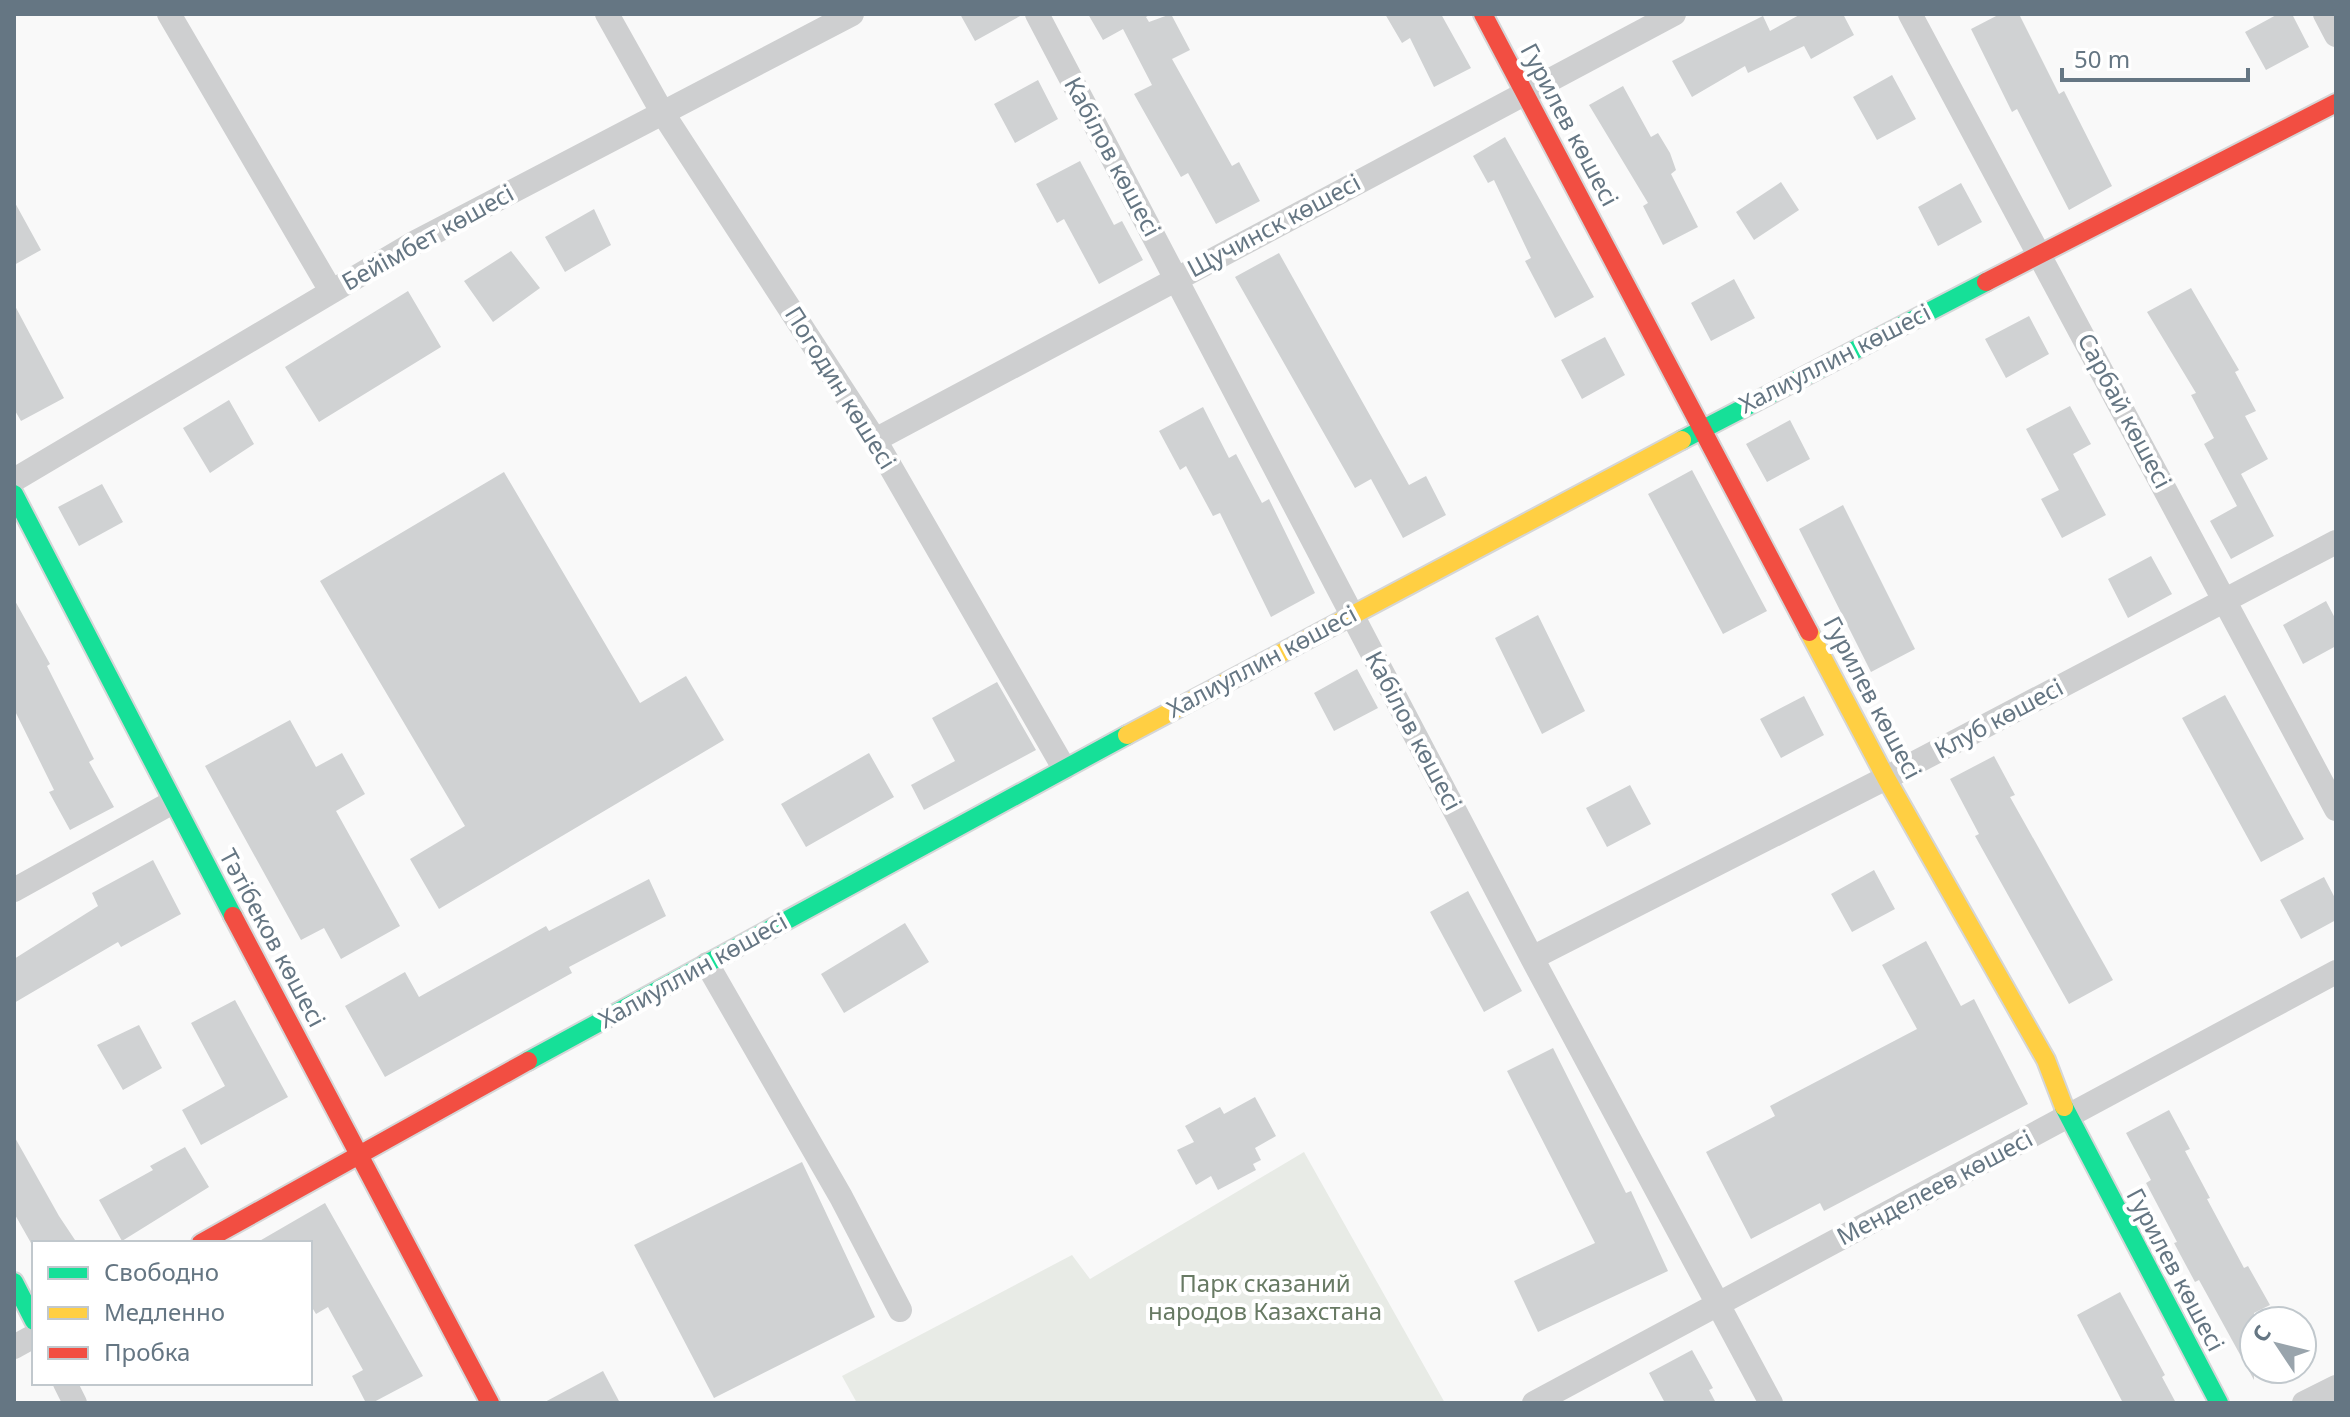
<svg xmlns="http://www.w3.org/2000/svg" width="2350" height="1417" viewBox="0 0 2350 1417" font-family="'Noto Sans',sans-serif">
<rect width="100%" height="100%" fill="#f9f9f9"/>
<path fill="#e8ebe6" d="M1304,1152L1445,1403H857L842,1376L1072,1255L1090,1279Z"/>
<path fill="#d0d2d3" d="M960,14H1022V15L975,41Z
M1088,14H1151L1146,17L1149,22L1171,14L1190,50L1172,59L1232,166L1239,162L1260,201L1216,224L1188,173L1181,177L1134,94L1152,85L1123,29L1103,40Z
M1385,14H1441L1471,68L1434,87L1410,38L1402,43Z
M1801,14H1843L1854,35L1811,59L1804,46L1748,73L1745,66L1692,97L1672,61L1763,16L1770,31Z
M2000,14H2019L2059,94L2064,91L2112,186L2069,210L2017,109L2012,112L1971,29Z
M2278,14H2292L2309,47L2266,70L2245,32Z
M1892,75L1916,119L1877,140L1853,97Z
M1038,80L1058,119L1015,143L994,104Z
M1623,86L1651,137L1658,133L1670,153L1676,170L1671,174L1698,227L1663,245L1643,206L1648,203L1589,105Z
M1505,137L1594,297L1555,318L1525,261L1531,258L1494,180L1488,183L1473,156Z
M1080,161L1114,225L1122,221L1143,260L1099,284L1064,219L1057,223L1036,184Z
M1781,182L1799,210L1754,240L1736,212Z
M1961,183L1982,222L1938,246L1918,207Z
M14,201L41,250L14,265Z
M594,209L611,245L565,272L545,237Z
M511,251L540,288L493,322L464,281Z
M1279,253L1409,485L1426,476L1446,515L1403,538L1371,479L1355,488L1235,277Z
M1734,279L1755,318L1711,341L1691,303Z
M2191,288L2239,370L2235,372L2256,411L2245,416L2268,459L2241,474L2274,536L2231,559L2210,521L2237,506L2204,444L2214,438L2191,395L2196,393L2147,312Z
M408,291L441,347L319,422L285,367Z
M14,304L64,398L21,421L14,409Z
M2029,316L2049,354L2006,378L1985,339Z
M1605,337L1625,375L1582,399L1561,360Z
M229,400L254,444L210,473L183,428Z
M2070,406L2091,444L2073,454L2106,515L2062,538L2041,499L2059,490L2026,429Z
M1203,407L1229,458L1236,454L1262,503L1269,499L1315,593L1271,617L1220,513L1213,516L1186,466L1180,470L1159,431Z
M1790,420L1810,459L1767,482L1746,444Z
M1692,470L1767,611L1723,634L1648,494Z
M504,472L640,703L686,676L724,740L439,909L410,859L465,826L320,581Z
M102,484L123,522L79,546L58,507Z
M1843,505L1915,649L1871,672L1799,529Z
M2151,556L2172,594L2128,618L2108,579Z
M14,599L50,664L47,666L94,759L89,762L114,807L70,830L49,792L54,790L14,709Z
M2326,601L2336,620V646L2303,664L2283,625Z
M1538,615L1585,711L1542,734L1495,638Z
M1357,669L1378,708L1334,731L1314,693Z
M997,682L1036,750L924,810L911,785L955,761L932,718Z
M2225,695L2304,839L2261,862L2182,718Z
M1804,696L1824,735L1781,758L1760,719Z
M290,720L316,767L342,753L365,794L336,811L400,926L341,959L324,928L301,940L205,766Z
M869,753L894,797L806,847L781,804Z
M1994,756L2015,795L2010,797L2113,980L2069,1004L1975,836L1979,834L1950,779Z
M1630,785L1651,824L1607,847L1586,808Z
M153,860L181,914L121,947L118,942L14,1003V959L98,906L92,893Z
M1874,870L1895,909L1852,932L1831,894Z
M2324,877L2336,900V920L2301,939L2280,900Z
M649,879L666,916L569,967L572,973L385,1077L345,1006L405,972L419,997L546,926L549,931Z
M1468,891L1522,991L1484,1012L1430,912Z
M905,923L929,962L844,1013L821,974Z
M1926,941L1961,1006L1974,999L2028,1104L1824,1211L1820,1203L1751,1239L1706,1152L1775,1116L1770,1106L1917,1029L1882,965Z
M235,1000L288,1097L201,1145L182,1110L225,1086L191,1023Z
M139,1025L162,1068L123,1090L97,1045Z
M1553,1048L1626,1193L1631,1191L1668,1271L1538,1332L1514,1281L1595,1243L1507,1071Z
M1255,1097L1276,1136L1255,1148L1261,1160L1253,1164L1256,1170L1218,1190L1211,1176L1196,1185L1177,1150L1194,1142L1185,1126L1220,1107L1224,1114Z
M2169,1110L2190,1149L2185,1151L2210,1198L2207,1199L2244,1268L2248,1266L2270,1305L2254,1313V1380L2199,1280L2195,1282L2174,1243L2177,1242L2146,1183L2151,1180L2126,1133Z
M14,1136L59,1216L77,1243H31L14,1213Z
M185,1147L209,1187L122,1241L99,1200L153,1170L150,1166Z
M802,1162L875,1317L714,1398L634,1245Z
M325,1203L423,1376L372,1403H366L352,1376L363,1370L328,1307L316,1314L310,1304V1243H256Z
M2120,1292L2165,1375L2162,1377L2176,1403H2123L2077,1315Z
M1692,1350L1713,1388L1709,1390L1716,1403H1665L1649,1373Z
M603,1371L620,1403H543Z"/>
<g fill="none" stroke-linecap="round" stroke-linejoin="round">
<g stroke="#d5d6d7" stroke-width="22">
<path id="fast" d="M1682,440L1986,282
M14,494L233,916
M528,1061L1127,735
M2064,1107L2219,1403
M14,1282L34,1321"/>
</g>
<g stroke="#d5d6d7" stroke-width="22">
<path id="slow" d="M1809,632L1886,778L2046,1060L2064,1107
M1127,735L1682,440"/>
</g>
<g stroke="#d5d6d7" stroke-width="22">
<path id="jam" d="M1483,14L1809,632
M1986,282L2336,103
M233,916L490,1403
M201,1243L528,1061"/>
</g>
<path stroke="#cecfd0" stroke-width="24" d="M169,14L331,291
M607,14L662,112L875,440L1064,768
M1037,14L1532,958L1771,1403
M1910,14L2336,809
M2325,14L2336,35
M875,440L1674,14
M14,480L412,244L852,14
M14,890L171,803
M1532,958L1886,778L2336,542
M707,964L841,1197L900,1310
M14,1347L34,1336
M65,1383L75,1403
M1534,1403L2336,972
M2304,1403L2336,1387"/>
<use href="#fast" stroke="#16e098" stroke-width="18"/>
<use href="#slow" stroke="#ffcf43" stroke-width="18"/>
<use href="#jam" stroke="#f24e42" stroke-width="18"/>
</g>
<g text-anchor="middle" stroke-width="8" stroke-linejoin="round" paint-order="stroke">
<g font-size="24" fill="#657683" stroke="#fff">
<text transform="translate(1569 125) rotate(62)" y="8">Гурилев көшесі</text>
<text transform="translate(1112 157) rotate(62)" y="8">Кабілов көшесі</text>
<text transform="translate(1274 226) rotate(-28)" y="8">Щучинск көшесі</text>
<text transform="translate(428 238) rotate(-29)" y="8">Бейімбет көшесі</text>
<text transform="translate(1835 359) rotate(-27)" y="8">Халиуллин көшесі</text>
<text transform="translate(840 388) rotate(58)" y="8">Погодин көшесі</text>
<text transform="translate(2124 411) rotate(62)" y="8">Сарбай көшесі</text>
<text transform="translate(1262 662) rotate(-28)" y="8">Халиуллин көшесі</text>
<text transform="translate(1872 698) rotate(62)" y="8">Гурилев көшесі</text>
<text transform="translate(1999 719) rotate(-28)" y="8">Клуб көшесі</text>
<text transform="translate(1413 731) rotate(62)" y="8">Кабілов көшесі</text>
<text transform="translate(272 938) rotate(62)" y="8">Тәтібеков көшесі</text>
<text transform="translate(693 971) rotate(-29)" y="8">Халиуллин көшесі</text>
<text transform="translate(1935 1188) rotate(-28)" y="8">Менделеев көшесі</text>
<text transform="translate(2175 1270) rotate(62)" y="8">Гурилев көшесі</text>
</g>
<g font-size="24" fill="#687a64" stroke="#fff">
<text x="1265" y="1292">Парк сказаний<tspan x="1265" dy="28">народов Казахстана</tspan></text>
</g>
</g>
<rect width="2350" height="1417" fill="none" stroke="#657683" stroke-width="32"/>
<rect x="32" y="1241" width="280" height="144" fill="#ffffff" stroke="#c1c8cd" stroke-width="2"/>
<rect x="48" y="1267" width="40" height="12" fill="#16e098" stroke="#c1c8cd" stroke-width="2"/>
<text x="104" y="1281" font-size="24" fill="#657683">Свободно</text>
<rect x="48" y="1307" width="40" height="12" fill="#ffcf43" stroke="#c1c8cd" stroke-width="2"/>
<text x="104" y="1321" font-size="24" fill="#657683">Медленно</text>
<rect x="48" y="1347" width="40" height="12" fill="#f24e42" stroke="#c1c8cd" stroke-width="2"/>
<text x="104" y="1361" font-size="24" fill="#657683">Пробка</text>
<g transform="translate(2278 1345) rotate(305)"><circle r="38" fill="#ffffff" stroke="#c1c8cd" stroke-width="2"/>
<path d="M0-6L14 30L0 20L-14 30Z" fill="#99a4ac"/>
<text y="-12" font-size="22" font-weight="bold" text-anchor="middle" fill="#657683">С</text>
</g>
<path d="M2062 68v12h186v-12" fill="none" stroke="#657683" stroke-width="4"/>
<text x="2074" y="68" font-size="24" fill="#657683" stroke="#ffffff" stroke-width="6" paint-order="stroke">50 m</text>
</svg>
